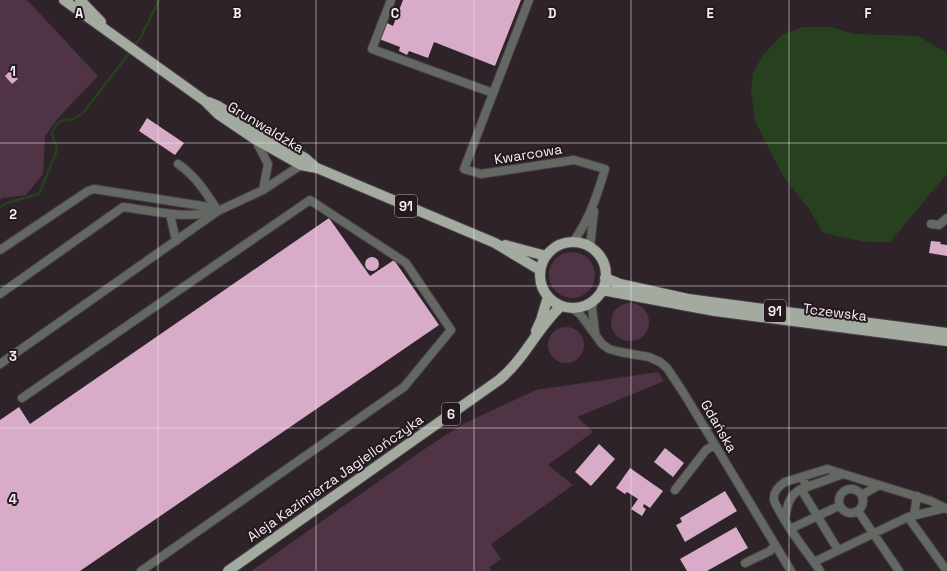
<svg xmlns="http://www.w3.org/2000/svg" width="947" height="571" viewBox="0 0 947 571" font-family="'Space Grotesk',sans-serif">
<rect width="100%" height="100%" fill="#2d2329"/>
<path fill="#503446" d="M0,0H27L98,76L58,118L45,136L43,174L26,195L3,198L0,200Z
M549 275a23 23 0 1 1 46 0a23 23 0 1 1-46 0Z
M611 322a19 19 0 1 1 38 0a19 19 0 1 1-38 0Z
M548 345a18 18 0 1 1 36 0a18 18 0 1 1-36 0Z
M658,372L664,381L577,417L593,432L548,465L573,485L491,544L501,559L489,567L491,571H251L429,446L463,424L536,390Z"/>
<path fill="#27401e" d="M802,27H831L855,34L918,36L947,53V174L890,242H866L823,233L809,209L783,176L768,147L755,121L751,90L753,73L763,55L782,35Z"/>
<g fill="none" stroke-linecap="round" stroke-linejoin="round">
<path stroke="#27401e" stroke-width="2.5" d="M134,47L141,37L159,0
M0,207L7,203L38,194L40,192L57,150C55,134 45,138 60,121L73,119L83,113L131,51"/>
</g>
<path fill="#d8abc8" d="M403,0H521L495,66L434,42L428,58L409,51L407,55L399,51L400,47L379,39L385,22L393,26Z
M10,71L18,79L12,84L5,76Z
M147,118L184,143L175,155L139,131Z
M329,218L370,276L394,260L439,325L80,571H0V420L19,407L30,424Z
M931,241L941,242L940,244L947,245V256L929,253Z
M365 264a7 7 0 1 1 14 0a7 7 0 1 1-14 0Z
M599,444L615,459L591,486L575,472Z
M665,448L684,463L673,477L654,462Z
M630,468L663,491L650,508L644,504L643,507L646,509L642,516L631,509L638,499L627,492L625,494L616,488Z
M725,491L737,511L685,542L676,525L682,522L680,518Z
M736,527L748,548L707,571H687L680,559Z"/>
<g fill="none" stroke-linecap="round" stroke-linejoin="round">
<g stroke="#494045" stroke-width="10">
<path id="minor" d="M391,0L372,49L493,93
M529,0L464,169L481,174L574,160L605,169C597,196 589,220 573,242
M255,139L268,164L263,190
M178,164C195,175 207,194 218,211
M170,214L176,241
M931,224L939,225L947,218
M590,247L594,211
M0,250L88,191L94,189L209,207L218,211
M0,294L123,207C153,211 184,219 214,212
M594,300L592,308L595,332
M572,308L580,314L602,344L609,349L620,352L649,357L660,362L667,368L683,392L791,571
M0,364L218,211L263,190L301,165
M22,398L310,200L406,263L451,330L404,387L141,571
M802,477L807,487L843,474
M839 501a12 12 0 1 1 24 0a12 12 0 1 1-24 0Z
M675,490L706,450L714,445
M862,495L879,485
M858,511L899,571
M914,515L917,496
M908,517L944,567
M785,520C787,507 788,496 801,489L838,550
M790,529L839,506
M814,562L908,517L945,508
M745,563L770,551L775,545
M820,571C807,552 792,534 781,514C779,509 775,505 774,500C773,491 779,486 785,482L827,469L931,501L947,509"/>
</g>
<g stroke="#494045" stroke-width="12">
<path id="major" d="M64,0L205,101L218,114L255,139L301,165L317,168L495,243L540,270
M80,0L101,22
M208,102L218,106L280,144L305,158L315,167
M540 275a33 33 0 1 1 66 0a33 33 0 1 1-66 0Z
M505,245L546,256
M605,278L620,284L688,299L947,333
M602,290L715,311L947,341
M536,331L541,320L548,297
M228,571L499,380C524,360 537,328 561,306"/>
</g>
<use href="#minor" stroke="#646863" stroke-width="8"/>
<use href="#major" stroke="#a3aaa0" stroke-width="10"/>
</g>
<path fill="none" stroke="#f6eff3" stroke-width="1" stroke-opacity="0.55" d="M158,0V571M316,0V571M474,0V571M631,0V571M789,0V571M0,143H947M0,286H947M0,428H947"/>
<g text-anchor="middle" stroke-width="4" stroke-linejoin="round" paint-order="stroke">
<g fill="#23191f" stroke="#b7afb3" stroke-width="1">
<rect x="395" y="195" width="22" height="22" rx="3"/>
<rect x="764" y="300" width="22" height="22" rx="3"/>
<rect x="442" y="403" width="18" height="22" rx="3"/>
</g>
<g font-size="13" font-weight="bold" fill="#f6eff3">
<text x="406" y="211">91</text>
<text x="775" y="316">91</text>
<text x="451" y="419">6</text>
</g>
<g font-size="14" fill="#f6eff3" stroke="#23191f">
<text transform="translate(266 127) rotate(31)" y="5">Grunwaldzka</text>
<text transform="translate(528 154) rotate(-9)" y="5">Kwarcowa</text>
<text transform="translate(835 312) rotate(7)" y="5">Tczewska</text>
<text transform="translate(719 426) rotate(60)" y="5">Gdańska</text>
<text transform="translate(335 478) rotate(-35)" y="5">Aleja Kazimierza Jagiellończyka</text>
</g>
</g>
<g font-size="13" text-anchor="middle" font-weight="bold" fill="#f6eff3" stroke="#23191f" stroke-width="4" stroke-linejoin="round" paint-order="stroke">
<text x="79" y="18">A</text>
<text x="237" y="18">B</text>
<text x="395" y="18">C</text>
<text x="552" y="18">D</text>
<text x="710" y="18">E</text>
<text x="868" y="18">F</text>
<text x="13" y="76">1</text>
<text x="13" y="219">2</text>
<text x="13" y="361">3</text>
<text x="13" y="504">4</text>
</g>
</svg>
